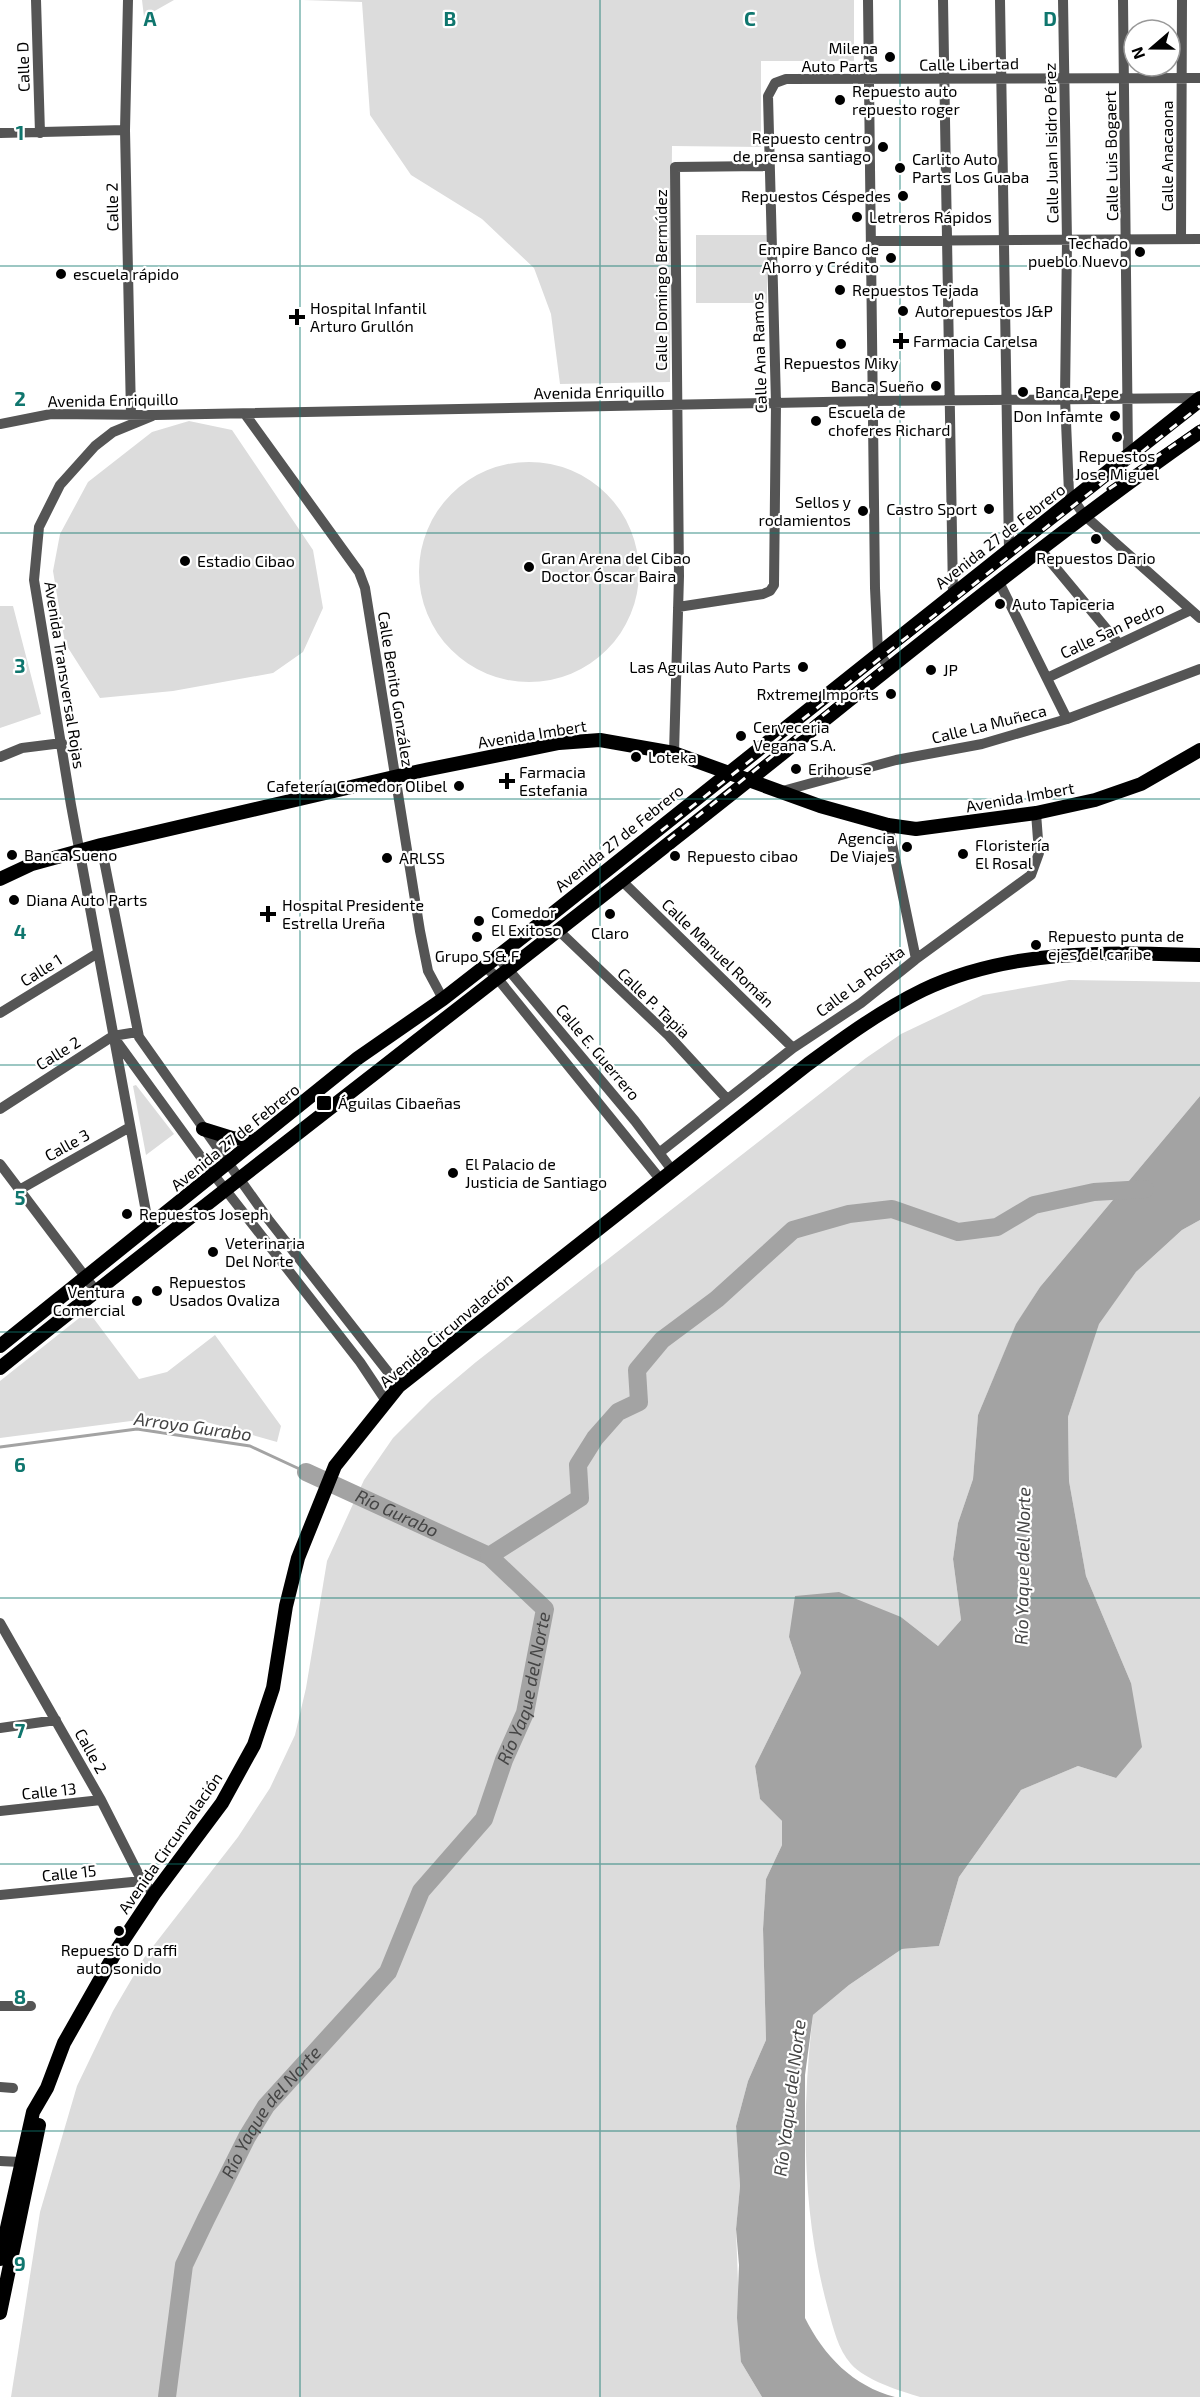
<svg xmlns="http://www.w3.org/2000/svg" width="1200" height="2397" viewBox="0 0 1200 2397" font-family="'Exo 2',sans-serif">
<rect width="100%" height="100%" fill="#fff"/>
<path fill="#dcdcdc" d="M142,0H174L144,17Z
M303,0H854V61H761V147L672,146L670,382L560,384L551,314L534,268L482,219L411,175L370,115L362,2Z
M696,235H767V303H696Z
M189,421L232,430L313,550L323,608L303,652L273,673L173,691L100,698L65,643L53,571L60,534L88,482L152,432Z
M419 572a110 110 0 1 1 220 0a110 110 0 1 1-220 0Z
M0,606H13L41,714L0,728Z
M1069,980L1200,982V1096L1040,1287L1016,1325L978,1415L973,1479L958,1523L953,1559L961,1620L938,1646L901,1617L789,1637L801,1673L755,1766L760,1799L782,1821V1845L766,1879L763,1929L766,2040L748,2081L736,2126L740,2186L736,2229L741,2362L762,2397H11L40,2212L77,2086L113,2011L144,1958L238,1837L270,1788L295,1735L306,1688L327,1561L364,1480L393,1438L432,1399L476,1362L866,1058L901,1034L983,995Z
M136,1085L174,1134L146,1155L133,1086Z
M1200,1220V2397H920C900,2391 865,2380 851,2364C838,2350 833,2327 828,2309C802,2214 801,2113 813,2015L849,1985L902,1949L939,1946L959,1877L1021,1790L1078,1766L1116,1778L1131,1683L1086,1576L1069,1481L1068,1417L1098,1324L1136,1272L1182,1230Z
M88,1311L139,1379L167,1372L215,1335L281,1426L277,1442L203,1421H131L0,1438V1381Z"/>
<path fill="#a3a3a3" d="M1200,1096V1220L1182,1230L1136,1272L1099,1324L1068,1417L1069,1481L1086,1576L1131,1683L1142,1747L1116,1778L1078,1766L1021,1790L959,1877L939,1946L902,1949L849,1985L813,2015L805,2075V2318C824,2356 853,2386 895,2397H762L741,2362L737,2318L739,2265L736,2229L740,2186L736,2126L748,2081L766,2040L763,1929L766,1879L782,1845V1821L760,1799L755,1766L801,1673L789,1637L795,1596L839,1592L901,1617L938,1646L961,1620L953,1559L958,1523L973,1479L978,1415L1016,1324L1040,1287Z"/>
<g fill="none" stroke-linecap="round" stroke-linejoin="round">
<path stroke="#a3a3a3" stroke-width="3" d="M0,1447L137,1429L250,1446L306,1472"/>
<g stroke="#a3a3a3" stroke-width="18">
<path id="s1" d="M306,1472L489,1556"/>
<path id="s2" d="M167,2397L184,2265L206,2219L247,2137L266,2106L388,1972L421,1891L484,1819L504,1760L525,1713L545,1609L489,1556L580,1498L578,1465L595,1438L618,1412L639,1402L637,1370L662,1340L717,1299L793,1230L849,1214L892,1209L958,1232L997,1227L1034,1205L1094,1192L1145,1189"/>
</g>
<path stroke="#555" stroke-width="10" d="M36,0L40,133
M128,0L125,130L131,414
M868,0L875,588L878,652L889,667
M943,0L953,594
M1000,0L1009,551
M1063,0L1067,241L1065,398L1069,493L1084,515L1200,618
M1123,0L1128,455
M0,133L125,130
M1181,239L1182,0
M872,241L1200,239
M245,414L359,572L365,588L420,931L428,971L443,999
M0,424L51,414L155,415L872,401L1200,398
M1040,549L1119,644
M999,582L1067,719
M678,607L763,594L770,591L774,585L776,403L768,96L775,83L786,79L1200,78
M1047,678L1191,610
M674,753L679,576L675,167L768,166
M0,757L22,748L62,743
M779,792L896,760L982,744L1067,719L1200,669
M888,825L916,959
M101,845L139,1037L268,1219L399,1386
M622,881L793,1048
M558,930L669,1036L727,1099
M497,956L635,1121L672,1170
M485,966L498,979L660,1179
M0,1013L98,953
M115,1039L214,1175L360,1362L386,1401
M0,1109L113,1036L137,1032
M659,1153L793,1048L861,1003L916,959L1031,875L1039,853L1036,813
M0,1164L96,1291
M19,1190L130,1127
M149,1228L71,805L34,580L39,527L60,485L95,446L113,432L152,416
M0,1623L101,1800L142,1881L154,1894
M0,1728L56,1720
M0,1811L101,1800
M0,1895L142,1881
M0,2006H31
M0,2087L13,2088
M0,2161L20,2162"/>
<path stroke="#000" stroke-width="14" d="M0,879L32,864L101,845L420,771L559,743L600,740L674,753L820,806L888,825L916,829L1036,813L1095,800L1141,784L1200,750
M203,1129L232,1138L256,1140
M0,1346L358,1058L443,999L547,918L1200,398
M0,1368C220,1191 446,1020 668,844C845,706 1016,561 1200,432
M0,2259L33,2112L47,2088L64,2043L118,1948L154,1894L222,1803L254,1745L273,1688L286,1606L298,1558L335,1466L399,1386L808,1064C845,1037 882,1010 923,990C1009,949 1107,952 1200,955
M0,2313L39,2125"/>
<g stroke="#000" stroke-width="5">
<path id="rail" d="M1109,489L1200,427
M661,831L1200,406
M668,840L883,667"/>
</g>
<use href="#rail" stroke="#fff" stroke-width="3" stroke-dasharray="9" stroke-linecap="butt"/>
</g>
<path fill="none" stroke="#0f766e" stroke-width="1.5" stroke-opacity="0.55" d="M300,0V2397M600,0V2397M900,0V2397M0,266H1200M0,533H1200M0,799H1200M0,1065H1200M0,1332H1200M0,1598H1200M0,1864H1200M0,2131H1200"/>
<g fill="#000" stroke="#fff" stroke-width="2">
<circle cx="890" cy="57" r="6"/>
<circle cx="840" cy="100" r="6"/>
<circle cx="883" cy="147" r="6"/>
<circle cx="900" cy="168" r="6"/>
<circle cx="903" cy="196" r="6"/>
<circle cx="857" cy="217" r="6"/>
<circle cx="1140" cy="252" r="6"/>
<circle cx="891" cy="258" r="6"/>
<circle cx="61" cy="274" r="6"/>
<circle cx="840" cy="290" r="6"/>
<circle cx="903" cy="311" r="6"/>
<path d="M294 308h6v6h6v6h-6v6h-6v-6h-6v-6h6z"/>
<path d="M898 332h6v6h6v6h-6v6h-6v-6h-6v-6h6z"/>
<circle cx="841" cy="344" r="6"/>
<circle cx="936" cy="386" r="6"/>
<circle cx="1023" cy="392" r="6"/>
<circle cx="1115" cy="416" r="6"/>
<circle cx="816" cy="421" r="6"/>
<circle cx="1117" cy="437" r="6"/>
<circle cx="989" cy="509" r="6"/>
<circle cx="863" cy="511" r="6"/>
<circle cx="1096" cy="539" r="6"/>
<circle cx="185" cy="561" r="6"/>
<circle cx="529" cy="567" r="6"/>
<circle cx="1000" cy="604" r="6"/>
<circle cx="803" cy="667" r="6"/>
<circle cx="931" cy="670" r="6"/>
<circle cx="891" cy="694" r="6"/>
<circle cx="741" cy="736" r="6"/>
<circle cx="636" cy="757" r="6"/>
<circle cx="796" cy="769" r="6"/>
<path d="M504 772h6v6h6v6h-6v6h-6v-6h-6v-6h6z"/>
<circle cx="459" cy="786" r="6"/>
<circle cx="907" cy="847" r="6"/>
<circle cx="963" cy="854" r="6"/>
<circle cx="12" cy="855" r="6"/>
<circle cx="675" cy="856" r="6"/>
<circle cx="387" cy="858" r="6"/>
<circle cx="14" cy="900" r="6"/>
<path d="M265 905h6v6h6v6h-6v6h-6v-6h-6v-6h6z"/>
<circle cx="610" cy="914" r="6"/>
<circle cx="479" cy="921" r="6"/>
<circle cx="477" cy="937" r="6"/>
<circle cx="1036" cy="945" r="6"/>
<rect x="316" y="1095" width="16" height="16" rx="3"/>
<circle cx="453" cy="1173" r="6"/>
<circle cx="127" cy="1214" r="6"/>
<circle cx="213" cy="1252" r="6"/>
<circle cx="157" cy="1291" r="6"/>
<circle cx="137" cy="1301" r="6"/>
<circle cx="119" cy="1931" r="6"/>
</g>
<g text-anchor="middle" stroke-width="4.5" stroke-linejoin="round" paint-order="stroke">
<g font-size="16" fill="#000" stroke="#fff" text-anchor="start">
<text x="878" y="54" text-anchor="end">Milena<tspan x="878" dy="18">Auto Parts</tspan></text>
<text x="852" y="97">Repuesto auto<tspan x="852" dy="18">repuesto roger</tspan></text>
<text x="871" y="144" text-anchor="end">Repuesto centro<tspan x="871" dy="18">de prensa santiago</tspan></text>
<text x="912" y="165">Carlito Auto<tspan x="912" dy="18">Parts Los Guaba</tspan></text>
<text x="891" y="202" text-anchor="end">Repuestos Céspedes</text>
<text x="869" y="223">Letreros Rápidos</text>
<text x="1128" y="249" text-anchor="end">Techado<tspan x="1128" dy="18">pueblo Nuevo</tspan></text>
<text x="879" y="255" text-anchor="end">Empire Banco de<tspan x="879" dy="18">Ahorro y Crédito</tspan></text>
<text x="73" y="280">escuela rápido</text>
<text x="852" y="296">Repuestos Tejada</text>
<text x="310" y="314">Hospital Infantil<tspan x="310" dy="18">Arturo Grullón</tspan></text>
<text x="915" y="317">Autorepuestos J&amp;P</text>
<text x="913" y="347">Farmacia Carelsa</text>
<text x="841" y="369" text-anchor="middle">Repuestos Miky</text>
<text x="924" y="392" text-anchor="end">Banca Sueño</text>
<text x="1035" y="398">Banca Pepe</text>
<text x="828" y="418">Escuela de<tspan x="828" dy="18">choferes Richard</tspan></text>
<text x="1103" y="422" text-anchor="end">Don Infamte</text>
<text x="1117" y="462" text-anchor="middle">Repuestos<tspan x="1117" dy="18">Jose Miguel</tspan></text>
<text x="851" y="508" text-anchor="end">Sellos y<tspan x="851" dy="18">rodamientos</tspan></text>
<text x="977" y="515" text-anchor="end">Castro Sport</text>
<text x="541" y="564">Gran Arena del Cibao<tspan x="541" dy="18">Doctor Óscar Baira</tspan></text>
<text x="1096" y="564" text-anchor="middle">Repuestos Dario</text>
<text x="197" y="567">Estadio Cibao</text>
<text x="1012" y="610">Auto Tapiceria</text>
<text x="791" y="673" text-anchor="end">Las Aguilas Auto Parts</text>
<text x="943" y="676">JP</text>
<text x="879" y="700" text-anchor="end">Rxtreme Imports</text>
<text x="753" y="733">Cerveceria<tspan x="753" dy="18">Vegana S.A.</tspan></text>
<text x="648" y="763">Loteka</text>
<text x="808" y="775">Erihouse</text>
<text x="519" y="778">Farmacia<tspan x="519" dy="18">Estefania</tspan></text>
<text x="447" y="792" text-anchor="end">Cafetería Comedor Olibel</text>
<text x="895" y="844" text-anchor="end">Agencia<tspan x="895" dy="18">De Viajes</tspan></text>
<text x="975" y="851">Floristería<tspan x="975" dy="18">El Rosal</tspan></text>
<text x="24" y="861">Banca Sueno</text>
<text x="687" y="862">Repuesto cibao</text>
<text x="399" y="864">ARLSS</text>
<text x="26" y="906">Diana Auto Parts</text>
<text x="282" y="911">Hospital Presidente<tspan x="282" dy="18">Estrella Ureña</tspan></text>
<text x="491" y="918">Comedor<tspan x="491" dy="18">El Exitoso</tspan></text>
<text x="610" y="939" text-anchor="middle">Claro</text>
<text x="1048" y="942">Repuesto punta de<tspan x="1048" dy="18">ejes del caribe</tspan></text>
<text x="477" y="962" text-anchor="middle">Grupo S &amp; F</text>
<text x="338" y="1109">Águilas Cibaeñas</text>
<text x="465" y="1170">El Palacio de<tspan x="465" dy="18">Justicia de Santiago</tspan></text>
<text x="139" y="1220">Repuestos Joseph</text>
<text x="225" y="1249">Veterinaria<tspan x="225" dy="18">Del Norte</tspan></text>
<text x="169" y="1288">Repuestos<tspan x="169" dy="18">Usados Ovaliza</tspan></text>
<text x="125" y="1298" text-anchor="end">Ventura<tspan x="125" dy="18">Comercial</tspan></text>
<text x="119" y="1956" text-anchor="middle">Repuesto D raffi<tspan x="119" dy="18">auto sonido</tspan></text>
</g>
<g font-size="16" fill="#000" stroke="#fff">
<text transform="translate(969 64) rotate(-1)" y="6">Calle Libertad</text>
<text transform="translate(23 67) rotate(-92)" y="6">Calle D</text>
<text transform="translate(1051 143) rotate(-91)" y="6">Calle Juan Isidro Pérez</text>
<text transform="translate(1111 156) rotate(-91)" y="6">Calle Luis Bogaert</text>
<text transform="translate(1167 156) rotate(-90)" y="6">Calle Anacaona</text>
<text transform="translate(112 207) rotate(-91)" y="6">Calle 2</text>
<text transform="translate(661 280) rotate(-90)" y="6">Calle Domingo Bermúdez</text>
<text transform="translate(759 353) rotate(-92)" y="6">Calle Ana Ramos</text>
<text transform="translate(599 392) rotate(-1)" y="6">Avenida Enriquillo</text>
<text transform="translate(113 400) rotate(-1)" y="6">Avenida Enriquillo</text>
<text transform="translate(1000 536) rotate(-38)" y="6">Avenida 27 de Febrero</text>
<text transform="translate(1112 630) rotate(-25)" y="6">Calle San Pedro</text>
<text transform="translate(65 675) rotate(81)" y="6">Avenida Transversal Rojas</text>
<text transform="translate(396 689) rotate(81)" y="6">Calle Benito González</text>
<text transform="translate(989 724) rotate(-14)" y="6">Calle La Muñeca</text>
<text transform="translate(532 734) rotate(-9)" y="6">Avenida Imbert</text>
<text transform="translate(1020 797) rotate(-10)" y="6">Avenida Imbert</text>
<text transform="translate(619 838) rotate(-39)" y="6">Avenida 27 de Febrero</text>
<text transform="translate(718 953) rotate(44)" y="6">Calle Manuel Román</text>
<text transform="translate(41 970) rotate(-32)" y="6">Calle 1</text>
<text transform="translate(860 981) rotate(-37)" y="6">Calle La Rosita</text>
<text transform="translate(654 1003) rotate(44)" y="6">Calle P. Tapia</text>
<text transform="translate(598 1052) rotate(50)" y="6">Calle E. Guerrero</text>
<text transform="translate(58 1053) rotate(-32)" y="6">Calle 2</text>
<text transform="translate(235 1137) rotate(-39)" y="6">Avenida 27 de Febrero</text>
<text transform="translate(67 1145) rotate(-29)" y="6">Calle 3</text>
<text transform="translate(446 1330) rotate(-40)" y="6">Avenida Circunvalación</text>
<text transform="translate(91 1751) rotate(61)" y="6">Calle 2</text>
<text transform="translate(49 1791) rotate(-6)" y="6">Calle 13</text>
<text transform="translate(170 1843) rotate(-55)" y="6">Avenida Circunvalación</text>
<text transform="translate(69 1873) rotate(-6)" y="6">Calle 15</text>
</g>
<g font-size="18" font-style="italic" fill="#444" stroke="#fff">
<text transform="translate(193 1427) rotate(8)" y="6">Arroyo Gurabo</text>
<text dy="6" stroke="none"><textPath href="#s1" startOffset="100">Río Gurabo</textPath></text>
<text transform="translate(1023 1566) rotate(-89)" y="6">Río Yaque del Norte</text>
<text dy="6" stroke="none"><textPath href="#s2" startOffset="814">Río Yaque del Norte</textPath></text>
<text transform="translate(790 2098) rotate(-83)" y="6">Río Yaque del Norte</text>
<text dy="6" stroke="none"><textPath href="#s2" startOffset="310">Río Yaque del Norte</textPath></text>
</g>
</g>
<g font-size="20" text-anchor="middle" font-weight="bold" fill="#0f766e" stroke="#fff" stroke-width="4.5" stroke-linejoin="round" paint-order="stroke">
<text x="150" y="26">A</text>
<text x="450" y="26">B</text>
<text x="750" y="26">C</text>
<text x="1050" y="26">D</text>
<text x="20" y="140">1</text>
<text x="20" y="406">2</text>
<text x="20" y="673">3</text>
<text x="20" y="939">4</text>
<text x="20" y="1205">5</text>
<text x="20" y="1472">6</text>
<text x="20" y="1738">7</text>
<text x="20" y="2004">8</text>
<text x="20" y="2271">9</text>
</g>
<g transform="translate(1152 48) rotate(250)"><circle r="28" fill="#ffffff" stroke="#999999" stroke-width="1.5"/>
<path d="M0-4.5L10 22L0 15L-10 22Z" fill="#000000"/>
<text y="-9" font-size="16" font-weight="bold" text-anchor="middle" fill="#000000">N</text>
</g>
</svg>
